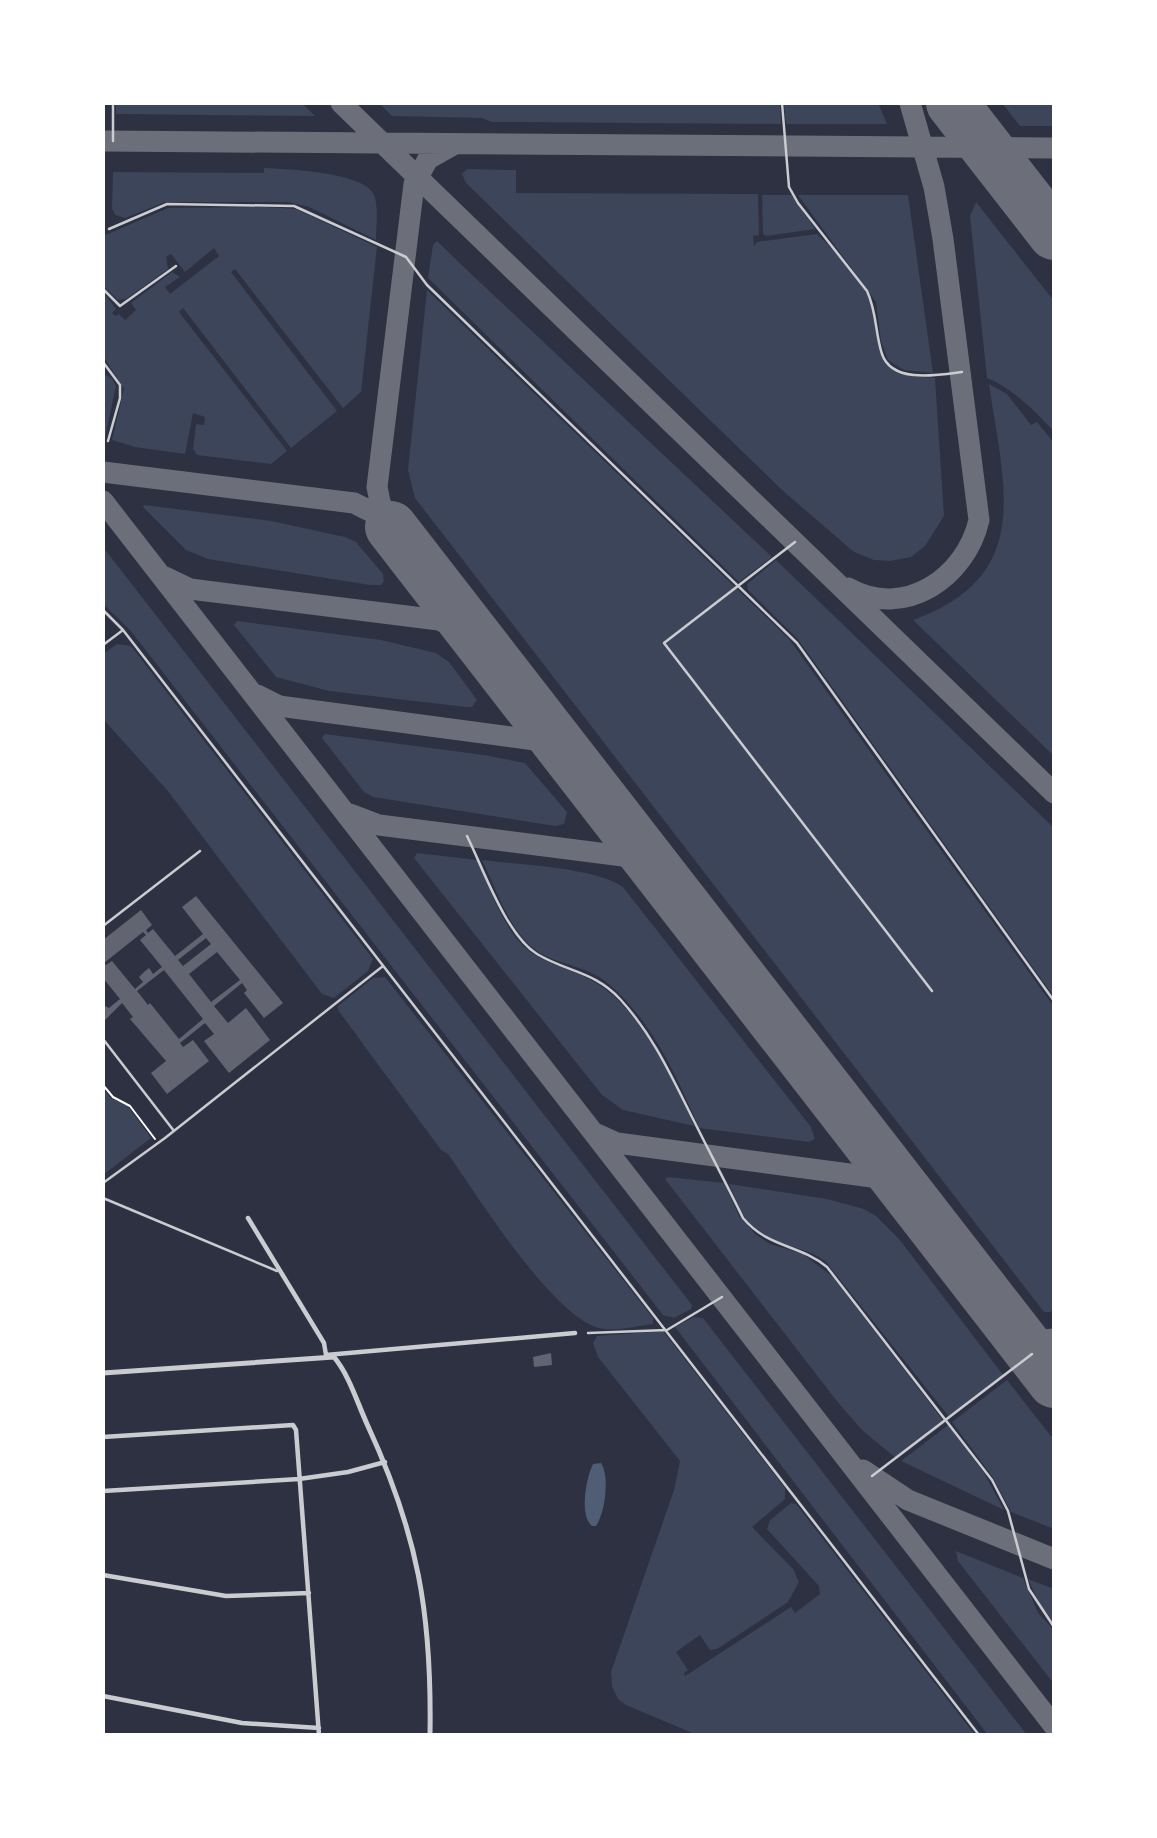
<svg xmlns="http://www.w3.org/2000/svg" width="1157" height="1838" viewBox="0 0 1157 1838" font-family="'Fira Sans',sans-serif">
<rect width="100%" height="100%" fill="#2d3142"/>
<path fill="#3c4559" d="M116,103H302L315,116L116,114Z
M379,103H780L781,124L492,122L482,118L392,116Z
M784,103H878L887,124H786Z
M1002,103H1054V126H1020Z
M264,168C286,169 365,172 374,195C379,207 376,227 376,240L309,207L288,202H165L125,218L115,215L112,208L113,172L264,173Z
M467,169L516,170V193L758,194L759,235L753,236L754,246L757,242L817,234C837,253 867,283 873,310C878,328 876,347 885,364L909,376L935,378L944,516L925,546L911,557L890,561L874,560L854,552L782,490L466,183L462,174Z
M762,195H792L815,229L766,236L763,234Z
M798,195H908L933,373L904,370L888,360L881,341L876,302Z
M976,202L1054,301V432C1039,414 1009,386 987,378L970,216Z
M266,207L296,209L377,247L361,392L343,408L235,269L231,272L337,411L291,448L183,308L179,312L287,451L271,464L197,455L193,449L196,424L204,425L205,417L193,413L185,454L135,447L112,440L124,389L103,356V292L116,309L112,313L116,316L119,314L125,320L136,310L131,303L172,272L180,277L165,287L170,294L219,256L214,248L185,272L171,254L166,257L168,269L126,299L118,300L103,285V236L168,208Z
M437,241L466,269L772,557L739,582L428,278L433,245Z
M427,290L789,639L1054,1007V1309L1050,1312H1044L415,498L408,470Z
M103,373L112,379L116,386L105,438Z
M989,384L1007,394L1031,425L1037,422L1054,443V756L913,620C1036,576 1003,484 989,384Z
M144,505L271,521L345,537L356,542L383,574L384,581L381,585H370L208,559L186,550L143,507Z
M103,547L692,1305L691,1309L674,1318L663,1315L130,630L103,604Z
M776,560L1054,828V997L797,638L748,590L747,584Z
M237,621L381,640L436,653L449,662L477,700L472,707H466L329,691L276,677L234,625Z
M117,644L131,646L373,959L368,971L334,998L322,994L167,790L103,719V654Z
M325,734L484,755L525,763L567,812L564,824L555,826L373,797L364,792L322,738Z
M417,853L477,860C492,892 506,941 540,958C565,970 590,975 611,994C650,1028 674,1080 694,1126L623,1110L602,1095L414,858Z
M482,860C519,865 594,867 623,887L811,1127L815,1139L809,1142L699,1128C677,1076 650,1017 605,981C588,968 565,965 546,956C512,941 498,892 482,860Z
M385,977L653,1318V1324C637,1326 615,1332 599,1328C552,1316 477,1195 448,1154L441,1150L338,1010V1006L373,978Z
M103,1089L111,1098L127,1105L151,1138L103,1175Z
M668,1177L724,1183L739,1216L755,1234L770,1244L803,1254L833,1277L945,1423L897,1459L863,1431L840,1405L665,1179Z
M729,1184L827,1199L864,1209L876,1216L899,1239L1004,1376L950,1418L826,1262C804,1244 770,1247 750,1225C741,1214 735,1197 729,1184Z
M694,1317L703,1318L1027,1735H988L675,1327Z
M663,1331L785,1488V1499L752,1527L793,1569L799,1582L788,1602L717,1649L710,1650L700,1635L676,1652L688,1670L684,1673L685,1676L791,1607L795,1613L820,1594L819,1586L767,1529L770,1520L791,1503L796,1504L975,1735H697L626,1705L618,1699L612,1686L611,1672L674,1490L680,1461L598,1357L593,1343L597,1336Z
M1007,1380L1054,1440V1529L1011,1512L992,1476L952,1422Z
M948,1425L984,1473L1004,1510L901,1461Z
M956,1551L1023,1578L1038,1613L1054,1630V1684L958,1561Z
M1028,1579L1054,1589V1624L1041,1607Z"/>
<path fill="#4f5d75" d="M601,1463C610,1476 605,1513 596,1526H592C579,1516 586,1478 593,1464Z"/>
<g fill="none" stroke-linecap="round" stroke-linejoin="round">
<path stroke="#6c6f7a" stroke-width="21" d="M341,103L1054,793
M103,141L1054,148
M103,472L354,503L376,514L390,526
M103,501L1054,1726
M391,527L380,502L377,487L414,184L428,159L453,145
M165,577L190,589L439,620L467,632L482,645
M848,588C905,620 966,577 979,520L943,239L934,187L910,103
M257,695L279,706L542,741L564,754L579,770
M350,814L379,825L623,856L646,865L663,879
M597,1134L617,1143L872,1177L893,1185L911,1197
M1015,1332L1034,1341L1054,1339
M863,1470L908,1500L1054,1559"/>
<path stroke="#6c6f7a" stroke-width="52" d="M952,103L1054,234
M391,527L1054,1382"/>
</g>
<path fill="#626471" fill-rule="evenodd" d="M196,896L283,1003L264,1018L244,993L247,990L242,983L214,1006L228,1023L246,1008L270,1040L229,1073L204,1041L214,1034L205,1023L180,1043L183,1047L193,1040L209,1061L167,1094L151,1073L166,1061L130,1019L133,1017L122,1003L103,1022V1005L109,1008L120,999L103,978V940L141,910L152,925L146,930L148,933L153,929L175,956L203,934L182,907ZM143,932L146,935L140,940L162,967L153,974L149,968L144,972L139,977L143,982L135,989L112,961L106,965L104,963ZM206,938L211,944L183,966L178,960ZM217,952L240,980L211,1002L189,974ZM164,970L203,1019L179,1039L150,1003L148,1005L137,991Z
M551,1353L552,1365L534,1367L533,1357Z"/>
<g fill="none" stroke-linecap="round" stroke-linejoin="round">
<path stroke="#fff" stroke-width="2" d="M103,1085L113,1097L130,1106L155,1139"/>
<path stroke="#caccd0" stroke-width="2.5" d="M782,103L789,187L798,203L867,291C877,312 875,333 882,354C892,384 939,375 962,372
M113,141V103
M109,229L167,204L294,206L406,257L427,285L797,643L1054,1001
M103,289L120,306L176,266
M103,362L120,385V398L108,441
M795,542L664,643L932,991
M103,610L123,630L979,1735
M103,645L123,630
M467,836C483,868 506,935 537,954C567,972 594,971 620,999C655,1037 674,1082 697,1127C712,1157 728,1187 743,1218C768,1248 799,1244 827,1267L992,1480L1008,1511L1029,1589L1054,1627
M103,926L200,851
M103,1039L174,1131
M103,1183L165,1138L383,966
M103,1198L277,1271
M588,1333L667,1330L722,1297
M872,1476L1032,1354"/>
<path stroke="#caccd0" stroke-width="4.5" d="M248,1218L324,1343L326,1355L575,1333
M103,1437L293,1425L296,1430L319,1735
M103,1491L299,1479L348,1472L385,1462
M103,1575L226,1596L309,1593
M103,1696L242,1723L319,1728"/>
<path stroke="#caccd0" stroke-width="5" d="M103,1373L334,1357C349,1375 357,1402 367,1424C418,1534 432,1614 430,1735"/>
</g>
<rect width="1157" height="1838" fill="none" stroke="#ffffff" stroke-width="210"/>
</svg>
